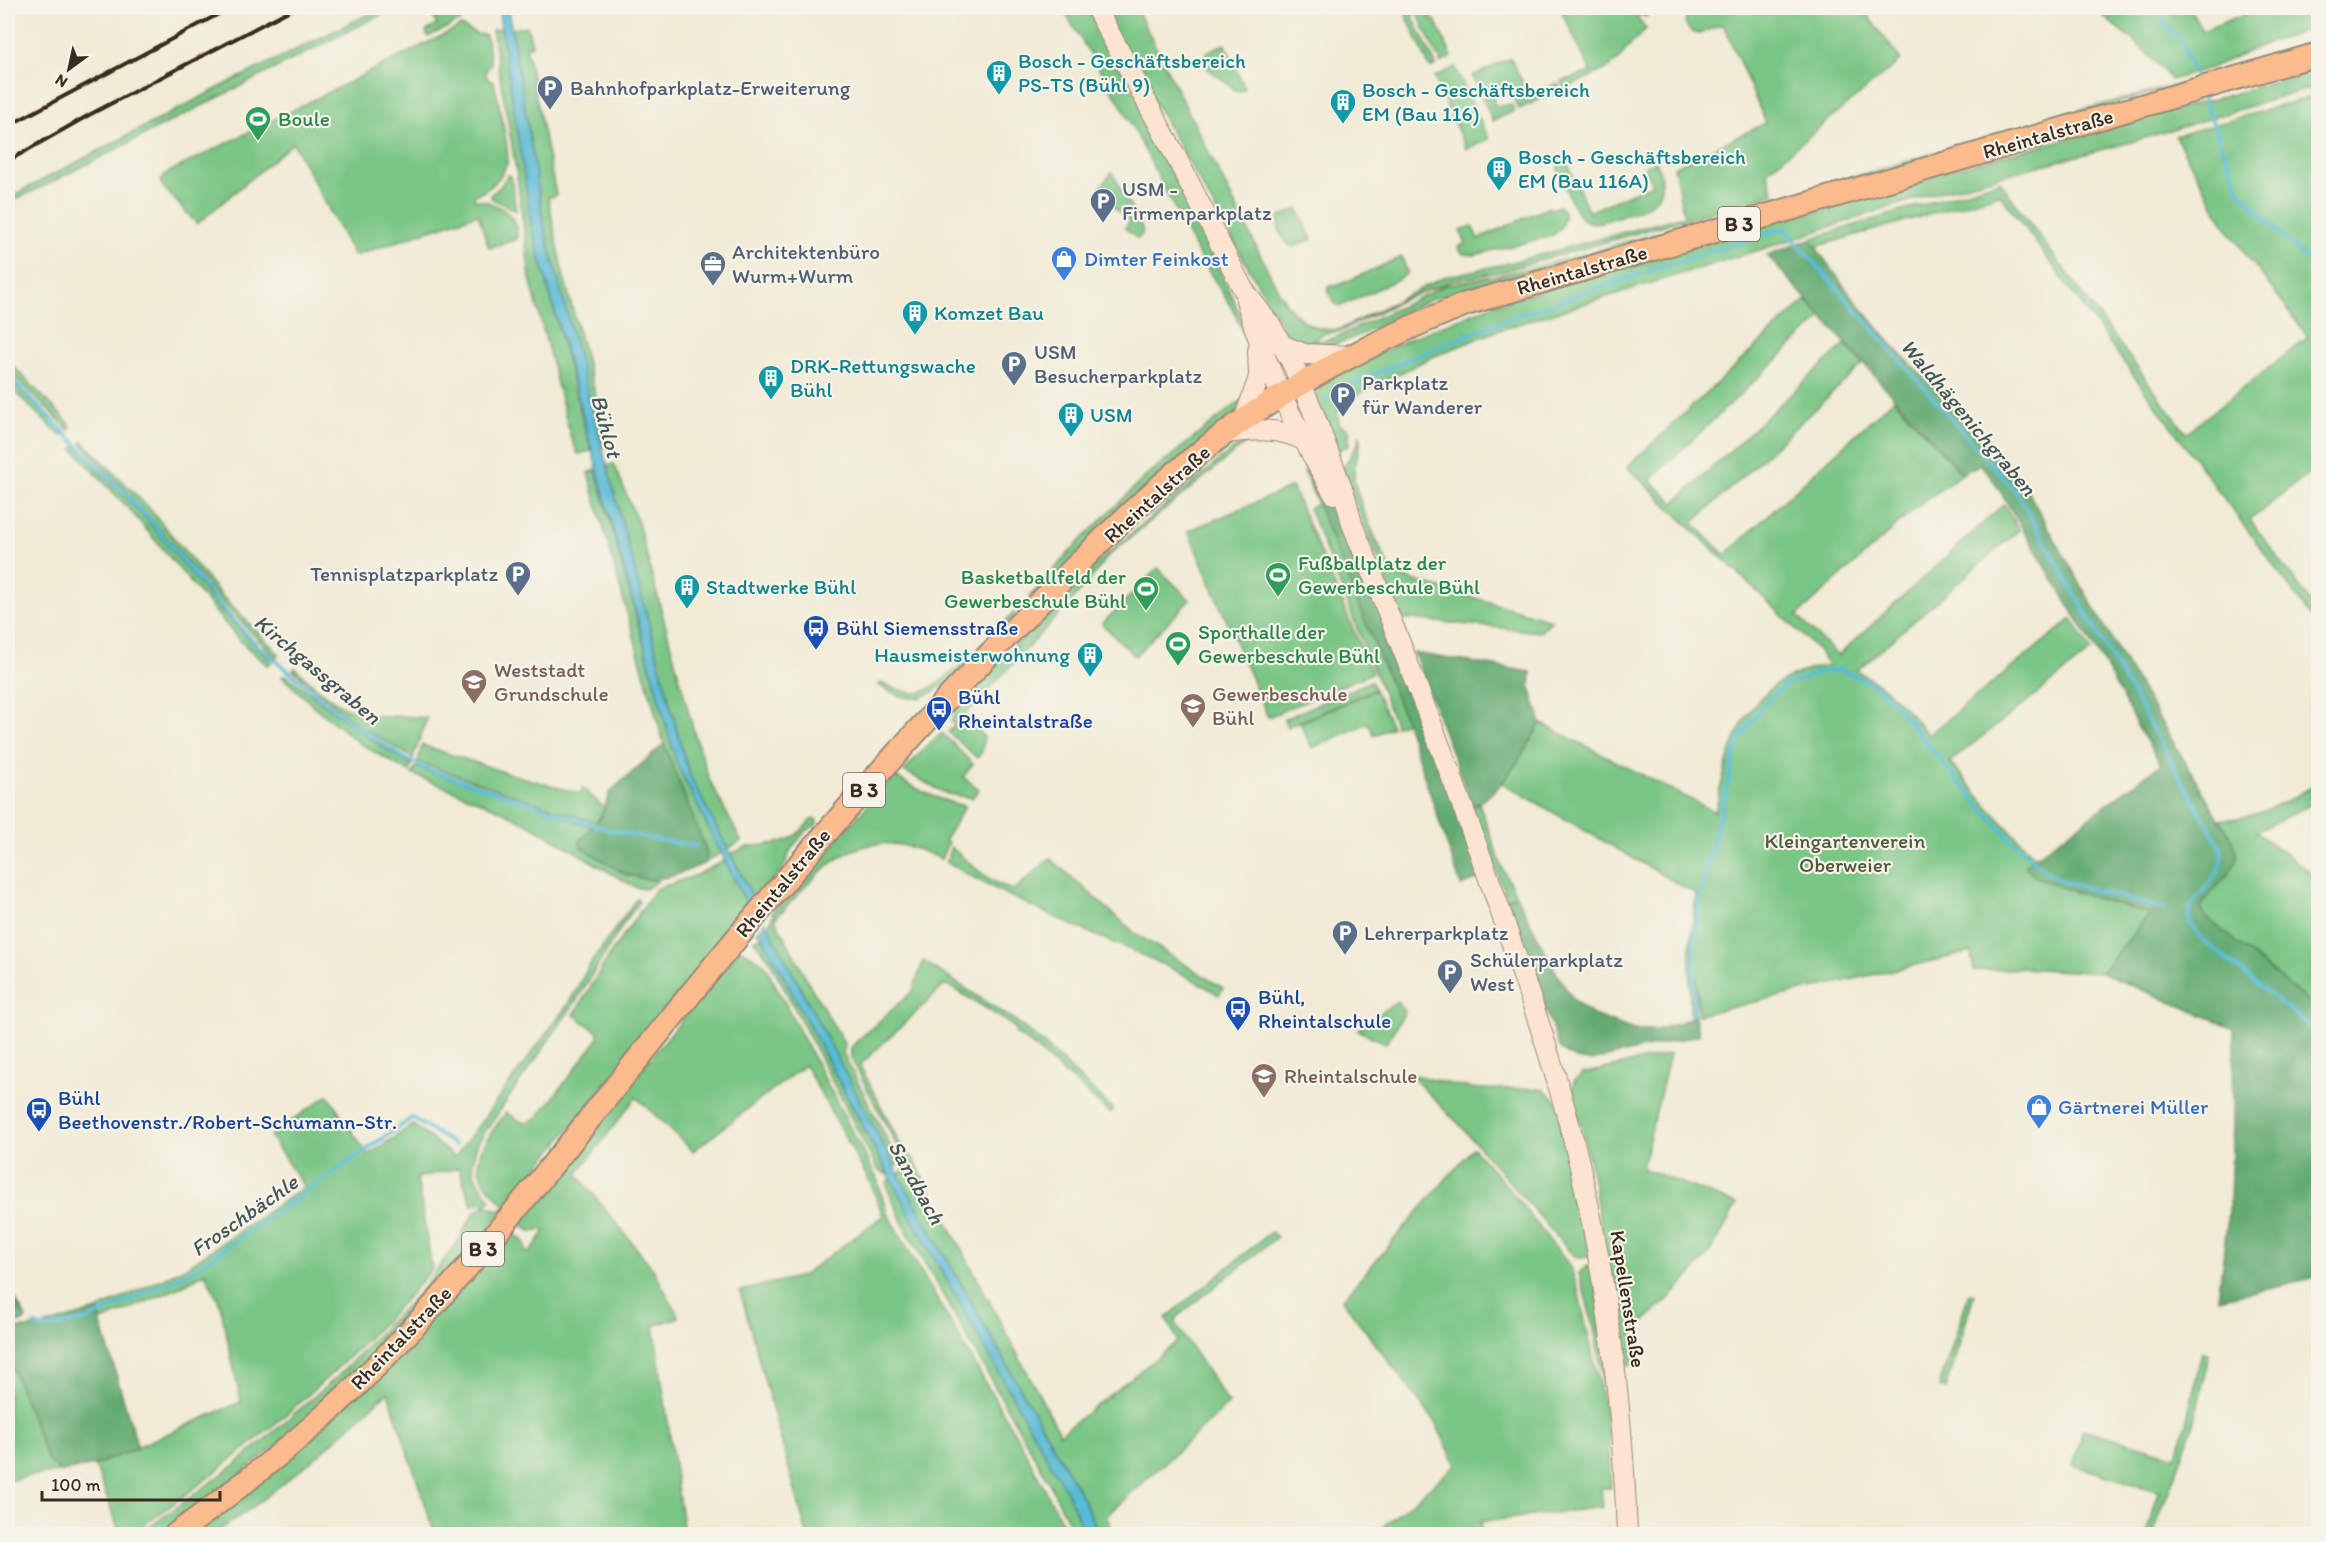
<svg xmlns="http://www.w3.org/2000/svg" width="2326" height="1542" viewBox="0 0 2326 1542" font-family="Itim,sans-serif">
<rect width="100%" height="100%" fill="#f7f3e8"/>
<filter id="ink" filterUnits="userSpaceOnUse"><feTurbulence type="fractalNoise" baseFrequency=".0167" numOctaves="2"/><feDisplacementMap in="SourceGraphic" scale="12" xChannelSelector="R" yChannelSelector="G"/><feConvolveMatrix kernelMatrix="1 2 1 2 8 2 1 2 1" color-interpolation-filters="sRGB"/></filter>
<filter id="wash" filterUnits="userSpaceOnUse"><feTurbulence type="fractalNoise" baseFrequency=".008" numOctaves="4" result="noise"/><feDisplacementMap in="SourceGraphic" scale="24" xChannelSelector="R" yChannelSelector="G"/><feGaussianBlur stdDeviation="1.35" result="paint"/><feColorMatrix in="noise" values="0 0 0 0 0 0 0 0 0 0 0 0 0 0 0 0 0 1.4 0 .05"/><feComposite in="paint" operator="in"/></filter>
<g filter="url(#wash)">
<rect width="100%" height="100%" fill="#f0ebd5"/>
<path fill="#7ac685" stroke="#5a7852" stroke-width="1.5" d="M381,8H394L48,184L8,203V198L236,79Z
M420,8H445L462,20L428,37L426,31L437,25L428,8L421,10Z
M1062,8H1090L1165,147L1199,227L1250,335L1254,351L1250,350L1233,310L1197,252L1123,108Z
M1101,8H1136L1280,294C1295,318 1312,333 1341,329L1444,277L1505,264L1684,216L1674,167L1766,123L1723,24L1699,34L1691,31L1685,24L1687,16L1695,8H1862L1901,60L1767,171L1774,194L1507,270L1452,281L1402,300L1341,331L1323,334L1315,339L1322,341L1337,337L1446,285L1533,268L1727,214L2080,110L2186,83L1521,279C1491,283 1463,288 1435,298C1405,309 1341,352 1312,347L1313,340L1304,345L1288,337Z
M1403,8H1430L1434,16L1429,18L1431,21L1435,20L1452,57L1440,63L1441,57L1437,56L1417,12L1412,15L1436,65L1430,68Z
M1560,8H1656L1645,17L1642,14L1637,18L1646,29L1626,49L1619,60L1610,65L1611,67L1564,89L1561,81L1591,72Z
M2096,8H2190L2202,31L2259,8H2318V27L2265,44L2210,68L2171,80C2160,66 2148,54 2135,42C2121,30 2107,22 2096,8Z
M461,26L477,34L486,35L491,63L486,72L487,79L494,82C497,97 511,151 507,163C502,178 489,191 474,195L475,200C489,200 510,210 515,224C517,228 517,235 517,239L489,248L478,214L354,256L293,143L197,224L162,186L161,181L165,174Z
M527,26L532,45L526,47L556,195L548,198L563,273L609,446L602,448L545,230L512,29Z
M502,29L532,227L591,451L578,454L571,438L530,278L517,175L492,30Z
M1225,44L1245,89L1238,92L1202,64C1203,50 1213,49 1225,44Z
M1511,58L1529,96L1557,83L1561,90L1519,109L1510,90L1480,92L1472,76Z
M1455,67L1489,139L1466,149L1434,77Z
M2318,68V86L2131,142L1927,195L1772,246L1502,329L1432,357L1358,394L1351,401L1348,409L1337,410L1339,424L1349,430V445L1340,450L1332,445L1317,400L1318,389L1327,379L1409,339L1495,304L1941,172L2233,94Z
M2318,95V466L2250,520L2318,612V626L2000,194L1814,247L1810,239L2000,181L2020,210L2186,433L2308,337L2228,230L2175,136Z
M1493,96L1495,106L1512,105L1514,111L1493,121L1482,97Z
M1565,158L1589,212L1652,184L1644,167L1656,161C1672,198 1651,207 1620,216C1609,219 1595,227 1584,220C1573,212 1564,182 1558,170V165Z
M1112,172L1142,228V234L1138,239L1125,228L1130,221L1097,192Z
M508,175L511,176L516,211L491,198V194L500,187Z
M1559,206L1564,211C1564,223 1562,230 1551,236L1475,255L1463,254L1458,247L1466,243L1460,231L1472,226L1478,239L1549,207L1550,210Z
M1298,209L1312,239L1292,247C1283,241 1275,226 1279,217Z
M1402,257L1407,272L1403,277L1343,305L1340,306L1334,303L1327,288L1332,285L1334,287Z
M1806,300L1822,317L1650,480L1674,503L1845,344L1863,364L1693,523L1725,555L1894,399L1962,474L1916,508L1797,616L1838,656L2004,504L2019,530L1856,671C1887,685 1907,710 1928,735L2072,619L2091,651L1950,762L1987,806L2035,857L2025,865L2072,891L2150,914L2101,973L2023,968L1974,971L1971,952L1698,1015L1697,974L1695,1017L1690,1019V950L1696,894L1502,783L1541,723L1715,812C1732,738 1743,681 1829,665L1816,648L1627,467Z
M8,361L69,423L71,427L69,430L8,370Z
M8,378L65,434L62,436L54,430L8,385Z
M1243,399L1240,409L1037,594L1029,597L1076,545L1147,475Z
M1265,433C1293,435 1301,441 1314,465C1306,464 1305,459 1301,453C1287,433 1264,435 1245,444L1109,555L1085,586L965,715L984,737L982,752L977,758L948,732L955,725L951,721L961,701L1087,571L1220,459L1248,439Z
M1360,435C1363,449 1353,461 1354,476C1354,495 1380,547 1389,567L1398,576L1552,620L1540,632L1401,618L1342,469L1358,444Z
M83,441L149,508L221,595L280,655L276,658L220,600L144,511L81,443Z
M76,446L143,516L224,614L272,662L267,665L239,640L129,509L73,449Z
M614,464L638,523L695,736L709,779L741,841L728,849L690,776L684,757L607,466Z
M596,470L676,762L721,853L705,863L707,853L664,744L588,473Z
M1292,487L1372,673L1268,717L1188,531Z
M1319,504L1406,722L1396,726L1309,508Z
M1158,568L1190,600L1135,656L1102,624Z
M1015,612L1013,618C992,639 946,694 917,698C903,700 890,692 878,685L880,683C891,687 904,693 916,693C940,692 996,630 1015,612Z
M295,668C310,681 333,704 352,710C376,718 402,715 427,718L413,758L359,726L293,670Z
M286,675C328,706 366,740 412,765L409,772L359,743L317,709L282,677Z
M1371,681L1375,689L1287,727L1284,719Z
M1375,690L1392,727L1374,735L1368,723L1312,748L1300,723Z
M942,733L973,764L963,777L979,789L972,798L947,794L904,771L927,746Z
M422,745L507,773L581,794L582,787L604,808L596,823L418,762Z
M416,767L519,800L592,827L580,841L625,875L658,881L646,889L637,888C610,873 584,857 558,841C513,813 462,794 412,774Z
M894,776C917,790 939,801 965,806L945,840L948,843L941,859C860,819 827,863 775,919L811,987L845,1045L843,1053L896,1157L898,1163L895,1167L768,929L773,914L772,912Z
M2318,783V801L2256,832L2318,878V1010L2205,916L2201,908L2206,896L2229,874L2232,840L2220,819C2254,821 2290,800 2318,783Z
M1479,803L1503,870L1516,895L1507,899L1472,806Z
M816,819L817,824L805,832L791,849L783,869L754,899L731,854C748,843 766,847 785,841C796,838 804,827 811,820Z
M951,847C969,863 991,884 1014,890L1050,858L1136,934L1223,988L1219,995C1180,970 1137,953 1095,935C1044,913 994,890 946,862Z
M725,860L748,907L742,915L435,1295L310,1418L166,1534H140L236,1464L339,1375L426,1285L458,1241L474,1213L485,1205L501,1211L505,1205C463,1167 477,1153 506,1112C521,1122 523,1127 539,1116L598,1039V1032L574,1015L610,954L656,889L697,875Z
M637,898L639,903L623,924L576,1001L478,1142C468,1170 473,1178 491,1199L487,1203H478L472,1206L459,1168L417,1178L432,1269C345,1371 240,1458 131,1534H120L95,1465L241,1402L220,1304L205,1273L178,1288L102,1321L97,1310L185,1268L304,1187L270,1136L328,1095L368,1155L413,1125L455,1157L568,1004L592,961Z
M762,936L888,1175L878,1170L769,959L754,940Z
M740,949C749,955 757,958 765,965L877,1179L887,1213L1024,1449L1068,1534H807L740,1291L802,1276L883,1216L871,1184L805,1065L693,1151L636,1097L577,1174L653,1269L679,1317L654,1326L684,1534H435L388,1392L313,1460L254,1506L214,1534H190L509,1233L521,1238L526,1246L525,1251L530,1253L545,1231L540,1229L533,1232C525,1229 522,1226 520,1217Z
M923,961L1016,1021L1044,1044L1113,1109L1110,1113L1031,1044L1016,1034L1015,1028L989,1010L946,984L860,1065L905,1154L913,1158L1060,1434L1178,1341L1166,1318L1271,1232L1277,1237L1177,1317L1175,1323L1229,1404L1106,1516L1115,1534H1099L1081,1495L899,1175L905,1167L903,1157L851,1058V1048L856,1042L913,991Z
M1397,1001L1405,1012L1386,1043L1357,1030Z
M1670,1054L1642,1168L1736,1204C1713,1259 1677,1292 1634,1331L1633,1365L1624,1366L1592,1174L1583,1132L1571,1095L1574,1082L1582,1074Z
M1411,1074C1434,1080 1457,1087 1481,1089C1498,1091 1528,1085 1543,1090C1549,1092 1553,1097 1557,1102L1590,1257L1577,1258L1572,1254L1460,1125L1412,1077Z
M1473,1148L1510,1190L1570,1266L1578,1290L1603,1401L1608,1429L1611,1488H1601L1603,1507L1480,1522L1484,1534H1374L1456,1465L1435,1422L1342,1300Z
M891,1179L1067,1493L1086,1534H1075L1046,1477L905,1228L887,1187V1182Z
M1587,1266L1595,1269L1608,1393L1603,1380L1594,1328L1579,1273Z
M1969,1293L1974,1294L1946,1389L1939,1387Z
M2202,1352L2209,1354C2203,1384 2197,1414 2187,1443C2176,1474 2162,1503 2154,1534H2146L2159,1492L2073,1465L2083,1429L2175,1456L2184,1433Z
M8,1357L48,1460L61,1472L28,1476L8,1481Z"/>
<path fill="#63ab72" stroke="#4f6a48" stroke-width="1.5" d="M1810,239L1846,289L1892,345L2004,459L2028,492L2122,657L2232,840C2234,844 2237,851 2237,855C2236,875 2209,889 2201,908L2205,916L2318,1010V1277L2218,1299L2230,1201L2233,1123L2234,1028L2101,973L2150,914L2072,891L2036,877L2025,865L2161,764L2139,729L2102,660L1994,481L1980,464L1962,474L1767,255Z
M1304,471L1315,475L1332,496L1368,575L1483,877L1461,886L1406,722Z
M1414,653L1531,672L1530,688L1541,723C1523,752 1505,791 1472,806Z
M664,744L707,853L705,863C645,891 634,880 581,847L580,841L601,817L610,792Z
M1516,895L1557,974L1573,999L1593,1015L1634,1030H1656L1695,1017L1699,1035L1591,1061C1577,1060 1569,1058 1559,1047L1507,899Z
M8,1287L24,1314L26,1318L23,1322L8,1324Z
M97,1310L138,1448L95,1465L61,1472L48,1460L8,1357V1329L39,1327Z"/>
<path fill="#58bcd7" stroke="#4a737a" stroke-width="1.5" d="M498,8H508L545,230L684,757L690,776L754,899L748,907L676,762L532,227Z
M766,922L899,1175L1081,1495L1099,1534H1086L1067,1493L911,1217L762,936L757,932Z"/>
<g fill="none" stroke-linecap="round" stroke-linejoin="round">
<path stroke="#58bcd7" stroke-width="4" d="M2152,8L2181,41L2197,83
M2202,95L2240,191L2285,239L2318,268
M8,375L142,511L217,602L257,645L355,726L406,759L433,771L610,830L659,840L696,846
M1327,400C1357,379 1396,365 1430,351C1544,301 1665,267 1784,228L2017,493L2221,848C2230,880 2185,894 2189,920C2190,926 2199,934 2203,940L2318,1033
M1693,1015V955L1699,900L1738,741L1762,707L1783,686L1817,673L1840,670L1857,676L1878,689L1892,701C1927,743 1961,787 1999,827C2019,848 2037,867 2062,881L2164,909
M8,1315L18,1317
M34,1325L46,1328L87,1320L192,1271L412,1118L455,1145"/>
</g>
</g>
<g filter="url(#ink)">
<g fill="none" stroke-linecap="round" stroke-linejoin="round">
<g stroke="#968a7a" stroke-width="22">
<path id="secondary" d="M1096,8L1172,149L1243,289L1272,327L1293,365L1312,409L1345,496L1352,524C1402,645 1449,767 1493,890C1525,981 1558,1073 1580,1167C1608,1288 1623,1411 1627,1534
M1246,300C1267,373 1296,428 1334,494
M1282,345L1304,354L1350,356
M1244,420L1259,377L1258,350
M1227,433C1256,430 1274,427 1302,439"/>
</g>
<g stroke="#968a7a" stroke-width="26">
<path id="primary" d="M176,1534C239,1488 301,1440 357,1385C463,1282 552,1164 646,1049C763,904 884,761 1015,628C1086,555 1159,479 1242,421C1312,373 1388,335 1466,304L2318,54"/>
</g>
<use href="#secondary" stroke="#fde4d1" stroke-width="20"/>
<use href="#primary" stroke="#fbbb8c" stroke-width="22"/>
<path stroke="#3b2a1e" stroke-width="4" d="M8,126L230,8
M8,161L89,115L294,8"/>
</g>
</g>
<defs>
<g id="building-pin" transform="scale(1.35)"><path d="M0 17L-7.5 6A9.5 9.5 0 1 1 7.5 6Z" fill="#0f9aa8" stroke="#f7f3e8"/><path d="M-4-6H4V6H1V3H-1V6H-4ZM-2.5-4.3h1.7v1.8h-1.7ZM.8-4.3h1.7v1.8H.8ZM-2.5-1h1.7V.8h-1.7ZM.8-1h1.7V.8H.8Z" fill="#fff"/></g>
<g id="parking-pin" transform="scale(1.35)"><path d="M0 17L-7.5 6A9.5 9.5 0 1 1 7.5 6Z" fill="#5c6f8a" stroke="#f7f3e8"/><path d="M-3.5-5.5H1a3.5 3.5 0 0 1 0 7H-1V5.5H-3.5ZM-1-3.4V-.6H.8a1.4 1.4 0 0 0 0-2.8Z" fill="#fff"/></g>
<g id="stadium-pin" transform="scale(1.35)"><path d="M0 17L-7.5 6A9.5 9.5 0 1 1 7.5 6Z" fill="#2e9e5b" stroke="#f7f3e8"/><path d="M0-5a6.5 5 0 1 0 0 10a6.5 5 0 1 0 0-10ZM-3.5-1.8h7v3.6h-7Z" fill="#fff"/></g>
<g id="shop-pin" transform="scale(1.35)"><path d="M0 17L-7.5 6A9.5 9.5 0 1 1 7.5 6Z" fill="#3f7fe0" stroke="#f7f3e8"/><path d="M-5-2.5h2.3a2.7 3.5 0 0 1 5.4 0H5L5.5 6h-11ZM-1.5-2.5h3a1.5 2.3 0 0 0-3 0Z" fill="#fff"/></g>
<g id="office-pin" transform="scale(1.35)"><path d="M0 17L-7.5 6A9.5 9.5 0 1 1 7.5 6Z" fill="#5c6f8a" stroke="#f7f3e8"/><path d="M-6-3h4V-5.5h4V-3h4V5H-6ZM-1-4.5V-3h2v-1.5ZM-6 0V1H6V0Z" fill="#fff"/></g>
<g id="bus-pin" transform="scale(1.35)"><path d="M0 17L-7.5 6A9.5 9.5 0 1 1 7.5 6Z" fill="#1a4fb4" stroke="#f7f3e8"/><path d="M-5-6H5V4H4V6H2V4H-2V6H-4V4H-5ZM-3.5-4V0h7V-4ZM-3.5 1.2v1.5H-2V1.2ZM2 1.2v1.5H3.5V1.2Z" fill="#fff"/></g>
<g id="school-pin" transform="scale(1.35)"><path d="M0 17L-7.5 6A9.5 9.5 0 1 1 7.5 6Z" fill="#8d6e63" stroke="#f7f3e8"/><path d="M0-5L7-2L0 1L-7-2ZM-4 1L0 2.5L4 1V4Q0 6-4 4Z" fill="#fff"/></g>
</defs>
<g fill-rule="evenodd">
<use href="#building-pin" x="999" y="73"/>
<use href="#parking-pin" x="550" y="88"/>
<use href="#building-pin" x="1343" y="102"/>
<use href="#stadium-pin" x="258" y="119"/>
<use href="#building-pin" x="1499" y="169"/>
<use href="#parking-pin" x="1103" y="201"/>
<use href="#shop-pin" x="1064" y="259"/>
<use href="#office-pin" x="713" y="264"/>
<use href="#building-pin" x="915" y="313"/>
<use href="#parking-pin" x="1014" y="364"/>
<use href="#building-pin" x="771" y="378"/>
<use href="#parking-pin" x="1343" y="395"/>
<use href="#building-pin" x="1071" y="415"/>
<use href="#parking-pin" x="518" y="574"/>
<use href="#stadium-pin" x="1278" y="575"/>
<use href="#building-pin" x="687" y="587"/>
<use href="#stadium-pin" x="1146" y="589"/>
<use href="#bus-pin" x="816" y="628"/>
<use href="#stadium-pin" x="1178" y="644"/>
<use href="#building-pin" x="1090" y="655"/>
<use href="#school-pin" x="474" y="682"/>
<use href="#school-pin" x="1193" y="706"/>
<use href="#bus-pin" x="939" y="709"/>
<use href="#parking-pin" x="1345" y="933"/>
<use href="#parking-pin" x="1450" y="972"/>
<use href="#bus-pin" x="1238" y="1009"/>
<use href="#school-pin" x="1264" y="1076"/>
<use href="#shop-pin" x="2039" y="1107"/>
<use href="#bus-pin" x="39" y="1110"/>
</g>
<g text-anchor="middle" stroke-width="4.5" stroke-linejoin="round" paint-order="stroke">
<g fill="#f7f3e8" stroke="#73665b" stroke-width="1.5">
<rect x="1718" y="207" width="42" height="34" rx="4.5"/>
<rect x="843" y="773" width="42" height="34" rx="4.5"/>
<rect x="462" y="1232" width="42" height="34" rx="4.5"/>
</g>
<g font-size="20" font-weight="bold" fill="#3b2a1e">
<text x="1739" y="231">B 3</text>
<text x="864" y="797">B 3</text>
<text x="483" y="1256">B 3</text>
</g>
<g font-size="21" fill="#0d838f" stroke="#f7f3e8" text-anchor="start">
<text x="1018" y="68">Bosch - Geschäftsbereich<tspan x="1018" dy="24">PS-TS (Bühl 9)</tspan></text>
<text x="1362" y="97">Bosch - Geschäftsbereich<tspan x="1362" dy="24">EM (Bau 116)</tspan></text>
<text x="1518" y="164">Bosch - Geschäftsbereich<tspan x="1518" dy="24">EM (Bau 116A)</tspan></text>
<text x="934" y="320">Komzet Bau</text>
<text x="790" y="373">DRK-Rettungswache<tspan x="790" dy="24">Bühl</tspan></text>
<text x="1090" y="422">USM</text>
<text x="706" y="594">Stadtwerke Bühl</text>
<text x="1070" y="662" text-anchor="end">Hausmeisterwohnung</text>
</g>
<g font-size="21" fill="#4e5e75" stroke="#f7f3e8" text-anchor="start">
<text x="570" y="95">Bahnhofparkplatz-Erweiterung</text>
<text x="1122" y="196">USM -<tspan x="1122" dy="24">Firmenparkplatz</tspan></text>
<text x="732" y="259">Architektenbüro<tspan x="732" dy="24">Wurm+Wurm</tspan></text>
<text x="1034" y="359">USM<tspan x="1034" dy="24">Besucherparkplatz</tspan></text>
<text x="1362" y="390">Parkplatz<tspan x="1362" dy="24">für Wanderer</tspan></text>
<text x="498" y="581" text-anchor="end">Tennisplatzparkplatz</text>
<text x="1364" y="940">Lehrerparkplatz</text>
<text x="1470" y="967">Schülerparkplatz<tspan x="1470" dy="24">West</tspan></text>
</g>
<g font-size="21" fill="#27864d" stroke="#f7f3e8" text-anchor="start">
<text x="278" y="126">Boule</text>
<text x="1298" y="570">Fußballplatz der<tspan x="1298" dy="24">Gewerbeschule Bühl</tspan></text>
<text x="1126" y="584" text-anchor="end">Basketballfeld der<tspan x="1126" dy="24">Gewerbeschule Bühl</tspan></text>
<text x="1198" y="639">Sporthalle der<tspan x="1198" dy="24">Gewerbeschule Bühl</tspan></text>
</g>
<g font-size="21" fill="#3b2a1e" stroke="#f7f3e8">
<text transform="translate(2048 134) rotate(-16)" y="7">Rheintalstraße</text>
<text transform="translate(1582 270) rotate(-16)" y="7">Rheintalstraße</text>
<text transform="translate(1157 494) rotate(-42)" y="7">Rheintalstraße</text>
<text transform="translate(783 883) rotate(-50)" y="7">Rheintalstraße</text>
<text transform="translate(1628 1299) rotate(81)" y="7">Kapellenstraße</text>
<text transform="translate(401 1338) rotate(-46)" y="7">Rheintalstraße</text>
</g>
<g font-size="21" fill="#366cbe" stroke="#f7f3e8" text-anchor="start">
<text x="1084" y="266">Dimter Feinkost</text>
<text x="2058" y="1114">Gärtnerei Müller</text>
</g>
<g font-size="21" fill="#164399" stroke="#f7f3e8" text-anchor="start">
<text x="836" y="635">Bühl Siemensstraße</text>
<text x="958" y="704">Bühl<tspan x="958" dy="24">Rheintalstraße</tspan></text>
<text x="1258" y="1004">Bühl,<tspan x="1258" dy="24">Rheintalschule</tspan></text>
<text x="58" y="1105">Bühl<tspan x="58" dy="24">Beethovenstr./Robert-Schumann-Str.</tspan></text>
</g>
<g font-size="21" fill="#785e54" stroke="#f7f3e8" text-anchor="start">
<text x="494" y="677">Weststadt<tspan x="494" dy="24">Grundschule</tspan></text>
<text x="1212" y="701">Gewerbeschule<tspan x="1212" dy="24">Bühl</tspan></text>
<text x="1284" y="1083">Rheintalschule</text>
</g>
<g font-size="21" fill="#4e593d" stroke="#f7f3e8">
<text x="1845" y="848">Kleingartenverein<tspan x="1845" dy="24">Oberweier</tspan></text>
</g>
<g font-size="22" font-style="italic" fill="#445656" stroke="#f7f3e8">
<text transform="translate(1969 417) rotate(50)" y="8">Waldhägenichgraben</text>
<text transform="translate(607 426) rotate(75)" y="8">Bühlot</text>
<text transform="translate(318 669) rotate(40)" y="8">Kirchgassgraben</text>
<text transform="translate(917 1182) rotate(61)" y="8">Sandbach</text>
<text transform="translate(244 1215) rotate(-35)" y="8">Froschbächle</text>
</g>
</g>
<rect width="2326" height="1542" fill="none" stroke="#f7f3e8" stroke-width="30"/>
<g transform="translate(69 69) rotate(213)" stroke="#f7f3e8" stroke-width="4.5" paint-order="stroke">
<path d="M0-4.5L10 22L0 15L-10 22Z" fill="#3b2a1e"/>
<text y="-9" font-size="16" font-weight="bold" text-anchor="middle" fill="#3b2a1e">N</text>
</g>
<path d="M42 1491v9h178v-9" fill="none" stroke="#3b2a1e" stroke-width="3"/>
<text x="51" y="1491" font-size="18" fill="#3b2a1e" stroke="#f7f3e8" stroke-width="4.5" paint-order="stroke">100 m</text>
</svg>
